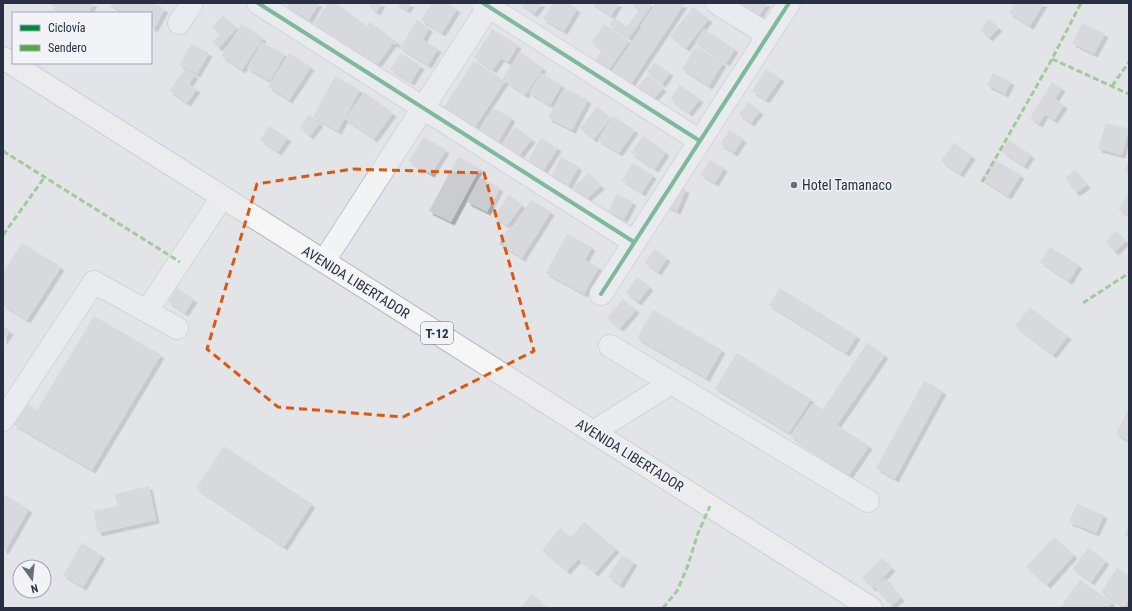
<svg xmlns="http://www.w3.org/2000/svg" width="1132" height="611" viewBox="0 0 1132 611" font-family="'Roboto Condensed',sans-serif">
<defs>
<filter id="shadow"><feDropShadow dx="3.5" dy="3.5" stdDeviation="0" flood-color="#0004"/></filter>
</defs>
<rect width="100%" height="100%" fill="#e3e4e8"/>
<path fill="#cbccd0" filter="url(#shadow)" d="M52,3H94L88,13H64L51,5Z
M107,3H154L165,9L154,29L151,27V13H125Z
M289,3H319L309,20L287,7Z
M328,3H336L367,26L370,22L397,42L395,45L393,43L375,68L314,23Z
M371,3H382L377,12L369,7Z
M395,3H411L407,10Z
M432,3H447L457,9L442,33L421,20Z
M519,3H542L534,14Z
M553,3H568L577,9L564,31L543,19Z
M591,3H619L611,16Z
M630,3H653L629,38L609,25L614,18L627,27L639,9Z
M656,3L684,4L628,88L609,75L642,27L640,26Z
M733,3H767L758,18Z
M1015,3H1044L1030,26L1009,13Z
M693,7L709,19L686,48L670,36Z
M223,15L237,28L219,48L212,42L220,34L212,27Z
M989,19L999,28L989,38L980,30Z
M417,20L429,28L423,40L438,49L428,65L400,48Z
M1083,23L1105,34L1094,54L1072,43Z
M242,24L263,38L242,70L221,56Z
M604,24L629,41L607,72L593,63L602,50L591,42Z
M492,29L518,45L508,62L501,58L493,70L474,58Z
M704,29L735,49L726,63L695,42Z
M262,42L285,54L270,81L247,68Z
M191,44L209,53L197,74L179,65Z
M696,46L723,63L709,86L682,69Z
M520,52L543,68L525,95L505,81L471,133L440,113L474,61L502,79Z
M289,53L311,67L289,100L268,87Z
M401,53L421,66L411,82L390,69Z
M655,62L670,73L662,84L647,72Z
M185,69L195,75L189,84L197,89L187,103L169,91Z
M766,69L781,78L766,100L752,91Z
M541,73L562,85L550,105L529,93Z
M993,73L1011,82L1005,94L987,85Z
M648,75L663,88L650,103L635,90Z
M335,76L360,90L338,131L313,117Z
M1052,82L1062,88L1055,99L1064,105L1054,120L1045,114L1039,124L1030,118Z
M680,85L700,99L689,113L670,99Z
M564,88L588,100L572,130L548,118Z
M364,92L393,113L374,139L345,119Z
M748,102L760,111L751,123L739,115Z
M597,107L611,118L594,139L580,128Z
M493,108L512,118L498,142L479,131Z
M309,115L320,123L310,136L300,128Z
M613,116L635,130L619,153L598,140Z
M1106,123L1129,129L1122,155L1098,149Z
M269,126L288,138L278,152L260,140Z
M515,127L532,139L519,156L502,144Z
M730,130L743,139L734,153L720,144Z
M643,136L666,152L655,169L631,153Z
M424,137L446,150L431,174L409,161Z
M541,138L558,148L544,170L528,161Z
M1009,140L1031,155L1024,166L1001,151Z
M954,143L972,156L960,174L941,161Z
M458,157L480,168L451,222L429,211Z
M561,157L579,167L568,186L551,177Z
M994,159L1021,175L1008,196L981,179Z
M710,160L724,168L715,183L701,175Z
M1129,162V174L1124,171Z
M633,163L653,175L642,193L622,180Z
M1075,170L1087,185L1076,193L1065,178Z
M589,173L601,186L585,200L573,187Z
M480,177L500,188L487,212L467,202Z
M675,185L686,190L677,211L666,206Z
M1129,193V216L1118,209Z
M617,194L633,202L624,219L608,211Z
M509,195L522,205L507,226L494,217Z
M531,200L551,212L522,258L499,244L510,226L513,228Z
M1116,231L1126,241L1115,252L1105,242Z
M567,234L592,247L585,260L599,267L584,294L546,273Z
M22,243L61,267L27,320L3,305V273Z
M1050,247L1079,265L1069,281L1040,262Z
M654,249L667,258L658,272L645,263Z
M637,277L650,287L638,302L626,293Z
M177,288L194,299L185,313L168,302Z
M780,288L857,336L846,353L769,305Z
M623,299L636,310L620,328L607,318Z
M1030,307L1068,336L1053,355L1015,326Z
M653,310L722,350L706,378L637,338Z
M94,316L161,355L92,470L13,424L26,403L37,410Z
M3,326L10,331L3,342Z
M867,343L885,355L837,425L869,446L849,475L790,436L813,403L823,409Z
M737,353L811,399L789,433L715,388Z
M924,381L943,391L895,479L876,468Z
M1129,408V441L1116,434Z
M224,446L312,504L284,547L196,488Z
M149,486L156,520L98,533L93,511L118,506L115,494Z
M3,494L29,509L5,551L3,550Z
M1077,504L1104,515L1096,533L1069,522Z
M584,522L616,549L595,573L578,559L567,571L542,550L560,528L571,537Z
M1129,526V538L1124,534Z
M1054,537L1074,555L1047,585L1026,567Z
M82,543L102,555L83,587L63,575Z
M1088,548L1106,561L1091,582L1073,569Z
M622,555L634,562L620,585L608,577Z
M882,558L892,568L873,588L862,578Z
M1117,568L1129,576V600L1124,607L1101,592Z
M885,578L901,598L891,606L875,587Z
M1080,580L1112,602L1108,608H1060Z
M532,594L548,608H520Z"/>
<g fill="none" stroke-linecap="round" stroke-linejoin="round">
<g stroke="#c1c2c6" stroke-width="24">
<path id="minor" d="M258,3L634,242
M483,3L700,141
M717,3L768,35
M179,23L192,3
M324,261L491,3
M601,294L789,3
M147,311L222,197
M610,346L868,501
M3,420L94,282L177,328
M593,432L671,383"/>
</g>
<g stroke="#b5b7bd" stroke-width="24">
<path id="highway" d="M3,58L871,608"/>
</g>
<use href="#minor" stroke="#f2f3f5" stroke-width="22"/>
<use href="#highway" stroke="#f6f6f7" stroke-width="22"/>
<path stroke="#53ab46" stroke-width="3" stroke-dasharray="6 3" stroke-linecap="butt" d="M1052,59L1129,94
M1112,86L1129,62
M3,151L180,262
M982,182L1052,59L1081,3
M3,235L44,178
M1083,303L1129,273
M663,608L677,591L687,568L698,533L710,506"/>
<g stroke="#f1f3f7" stroke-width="6">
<path id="cycleway" d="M258,3L634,242
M483,3L700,141
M601,294L789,3"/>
</g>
<use href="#cycleway" stroke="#00873e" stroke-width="4"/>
</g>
<path d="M0 0H1132V611H0ZM353,169L484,173L534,351L403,417L278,407L207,349L257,184Z" fill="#e3e4e8" fill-opacity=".55" fill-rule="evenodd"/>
<path fill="none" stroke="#de570f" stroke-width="3" stroke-dasharray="8 5" stroke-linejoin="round" d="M353,169L484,173L534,351L403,417L278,407L207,349L257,184Z"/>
<circle fill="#6a6e7c" stroke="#f1f3f7" stroke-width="1.5" cx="794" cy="185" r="4"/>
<g text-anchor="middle" stroke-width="3" stroke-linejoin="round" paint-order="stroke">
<rect fill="#f1f3f7" stroke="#656a78" stroke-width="1" x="421" y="322" width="32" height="22" rx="3"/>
<g font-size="13" font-weight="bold" fill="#292f42">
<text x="437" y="338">T-12</text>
</g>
<g font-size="14" fill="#292f42" stroke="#f1f3f7" text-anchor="start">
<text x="802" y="190">Hotel Tamanaco</text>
</g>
<g font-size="14" fill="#292f42" stroke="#f1f3f7">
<text transform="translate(356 282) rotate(32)" y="5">AVENIDA LIBERTADOR</text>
<text transform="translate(630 455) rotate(32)" y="5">AVENIDA LIBERTADOR</text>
</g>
</g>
<rect width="1132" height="611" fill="none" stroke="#292f42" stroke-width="8"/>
<rect x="12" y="12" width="140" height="52" fill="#f1f3f7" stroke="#a1a5af"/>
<rect x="20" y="25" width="20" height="6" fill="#00873e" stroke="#a1a5af"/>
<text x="48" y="32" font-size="12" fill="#292f42">Ciclovía</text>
<rect x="20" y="45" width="20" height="6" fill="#53ab46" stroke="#a1a5af"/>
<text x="48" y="52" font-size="12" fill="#292f42">Sendero</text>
<g transform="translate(32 579) rotate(165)"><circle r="19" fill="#f1f3f7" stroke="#a1a5af"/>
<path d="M0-3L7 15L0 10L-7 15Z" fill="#6a6e7c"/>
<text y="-6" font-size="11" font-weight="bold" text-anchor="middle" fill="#292f42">N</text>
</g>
</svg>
